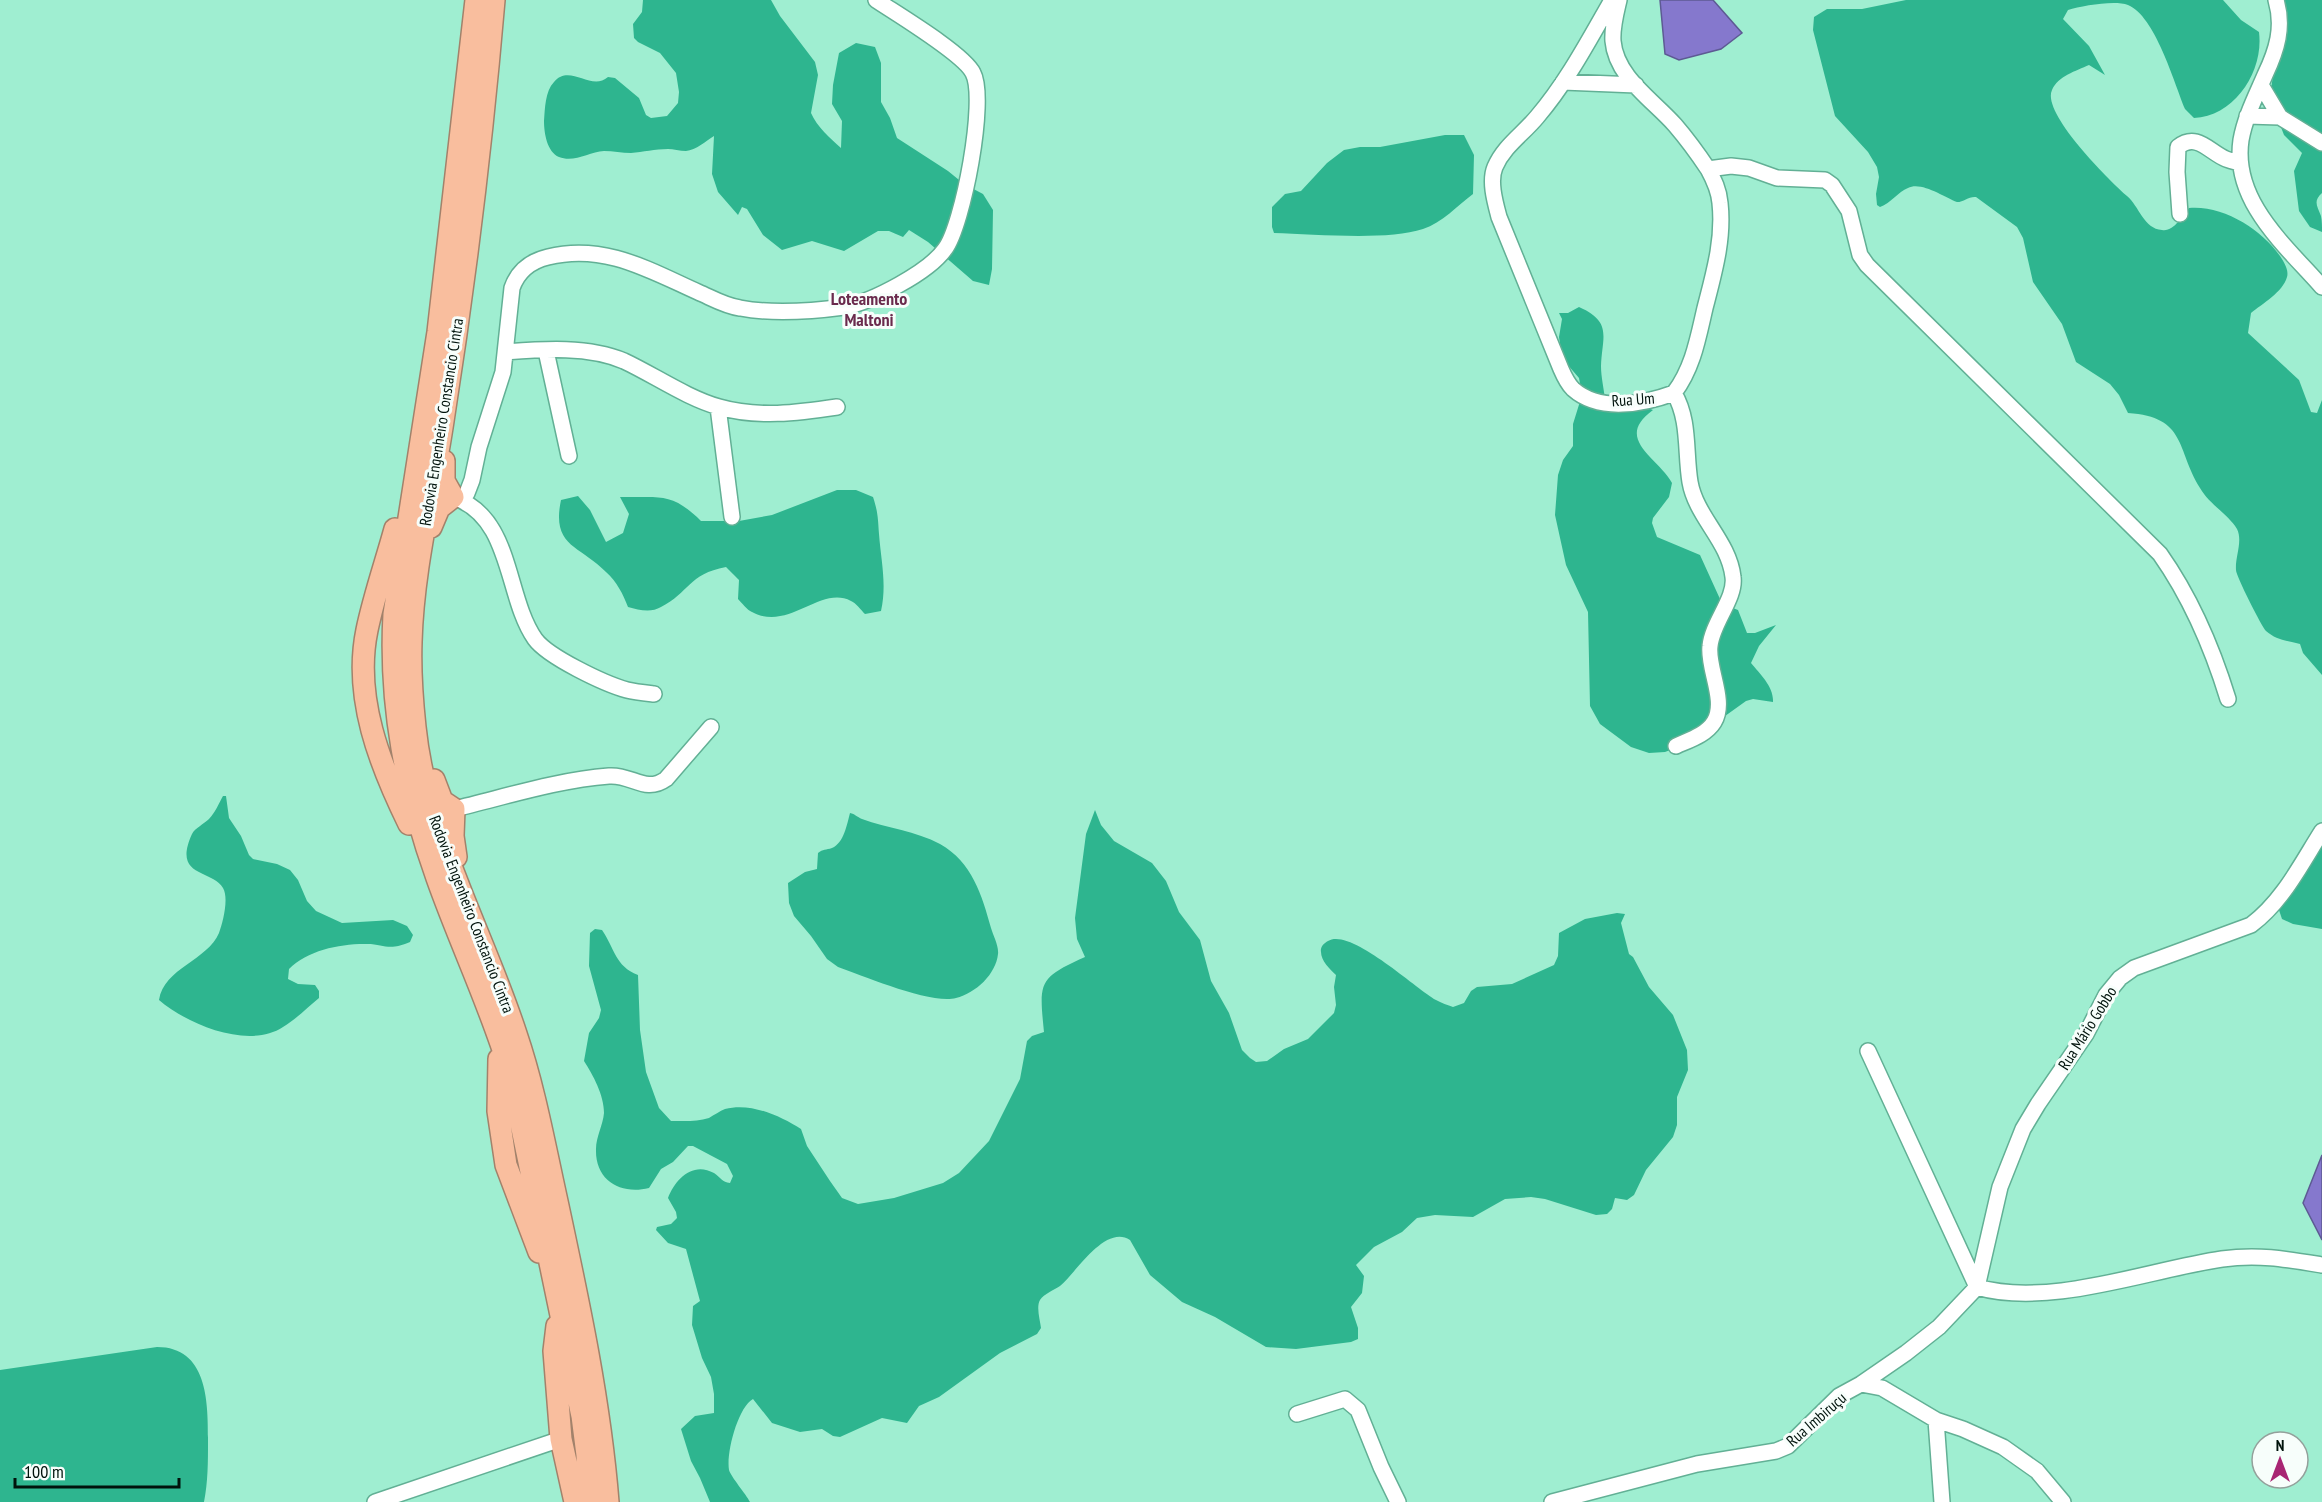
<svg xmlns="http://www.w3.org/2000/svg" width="2322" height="1502" viewBox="0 0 2322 1502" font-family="'PT Sans Narrow',sans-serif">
<rect width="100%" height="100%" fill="#9feed1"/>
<path fill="#2eb58f" d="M643,0H771L780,16L815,62L818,75L811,113C817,127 830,138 841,148L842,121L832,104L833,85L839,53L856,43L875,47L881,63V102L890,118L897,138L948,171L964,184L983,194L993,210L992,269L989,285L973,281L928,242L909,230L903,237L889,231H878L844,251L812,241L782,250L763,235L747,209L742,207L738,215L718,192L712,174L714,136C706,141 696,150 686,151C680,151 673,149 668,149C655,149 643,152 631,153C622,153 613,151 604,151C589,152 574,163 559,157C547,152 544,133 544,121C545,109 545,91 554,82C570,63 591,92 608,77L615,78L639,98L646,115L651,118L667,116L678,103L679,92L676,73L660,53L638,42L634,38L633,24L642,12Z
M1906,0H2223L2241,20L2259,32C2264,71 2235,116 2194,118L2185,109C2174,82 2155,16 2128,5C2114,0 2082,6 2068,10L2063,19L2089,46L2105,75L2089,65C2076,71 2058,76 2052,90C2041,113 2110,181 2127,196C2139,206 2144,229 2162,230C2174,232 2182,216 2189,208C2223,205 2261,229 2280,256C2284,262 2289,270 2287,277C2283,292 2262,304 2251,313L2248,333L2299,380L2311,412L2317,413L2322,400V675L2303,653L2300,644C2288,641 2276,640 2266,631C2262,627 2236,576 2236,570C2235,557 2243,541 2237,529C2228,514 2209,504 2200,488C2176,449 2187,417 2128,413L2119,395L2110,384L2076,362L2062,324L2033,282L2023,238L2017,227L1976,197C1969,196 1964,202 1957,202C1944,197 1921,181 1908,188C1898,192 1891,203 1880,207L1877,205L1876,194L1879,177L1877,167L1868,152L1835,116L1813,30L1814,17L1827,9H1862Z
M2268,0H2322V193C2313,201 2317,206 2321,216C2322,221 2322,226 2322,232L2310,227L2299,211L2294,171L2302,153L2284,135L2272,104L2271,89L2277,50L2275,20Z
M1445,135H1464L1474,155L1473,194C1458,205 1442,223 1423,229C1387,241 1314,234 1274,233L1272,227V207L1285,194L1301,191L1327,163L1344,150L1360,147H1380Z
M1579,307C1613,322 1602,337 1601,366C1601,377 1604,389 1605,400H1626L1653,410C1613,439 1658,457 1672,483L1669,497L1653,518L1652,523L1657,537L1700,555L1720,599L1725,605L1738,610L1747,633H1755L1776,625L1759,646L1751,663C1760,674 1774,687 1773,702L1753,699L1746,701L1686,744L1665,752L1649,753L1631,747L1600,724L1590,706L1588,612L1566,565L1555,515L1558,475L1563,460L1573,446V424L1582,395L1579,378L1567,364L1561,351L1559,337L1562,319L1559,313H1568Z
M837,490H856L873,497C878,512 878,519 879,534C881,561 887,584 881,611L865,614C861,610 856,603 851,601C820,585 789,632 752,612C747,610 742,603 738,599L739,580L726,567C688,574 689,593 661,607C651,613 639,610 628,607C623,594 617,582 606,572C580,545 551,547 561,500L578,496L590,510L606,542L623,533L629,514L620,497C659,498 671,491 701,521H739L772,515Z
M223,796H226L229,818L241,836L249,855L253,859L277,864L290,870L298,880L307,901L316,911L342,923L393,920L407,926L413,935L410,942C387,952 384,943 364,944C338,944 307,951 289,969L288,979L298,984L315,985L319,991V998C307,1008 296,1019 283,1027C248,1050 187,1024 159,1000C164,968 208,960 219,933C223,922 229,898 223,888C212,869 172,878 192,834C195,828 204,824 209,819C215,813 219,803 223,796Z
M1095,810L1101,825L1114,841L1152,863L1166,881L1179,912L1200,940L1211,981L1229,1013L1242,1050L1250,1058L1256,1062L1267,1061L1284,1049L1308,1039L1334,1013L1336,1005L1334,987L1336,975C1330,969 1321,961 1321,952C1320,947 1324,943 1328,941C1350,927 1415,988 1436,1000C1441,1003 1448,1005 1453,1007L1464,1003L1471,991L1477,987L1512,984L1554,965L1558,956L1559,933L1585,919L1617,913L1625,914L1621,923L1629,954L1633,957L1649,987L1673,1015L1687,1050L1688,1070L1677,1097V1125L1673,1137L1646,1170L1634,1195L1627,1200L1615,1198L1612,1209L1607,1214L1596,1215L1545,1199L1531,1197L1505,1199L1473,1217L1435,1215L1417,1218L1402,1232L1374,1247L1356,1265L1364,1276L1362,1293L1351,1307L1358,1328V1339L1351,1342L1296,1349L1266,1347L1215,1317L1182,1302L1150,1275L1130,1240C1105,1224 1076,1273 1060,1286C1054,1290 1044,1294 1040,1300C1036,1307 1040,1320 1041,1328L1037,1334L1000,1353L939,1397L919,1406L907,1423L882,1418L840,1437L833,1436L822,1429L800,1432L772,1423L753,1399C738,1407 726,1453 729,1470C731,1477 746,1494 750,1502H710L700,1478L691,1461L681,1429L695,1416L714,1413V1394L711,1377L702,1358L692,1325L693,1306L700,1301L686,1249L668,1243L656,1230L657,1227L671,1224L677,1218L676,1212L668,1198C675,1179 693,1161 714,1173C721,1178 722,1182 730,1183L733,1176L727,1164L693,1146H688L673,1162L661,1169L649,1188C621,1195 595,1181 596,1149C596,1137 603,1125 604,1113C604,1095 593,1075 584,1061L589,1033L599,1018L601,1010L589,966L590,933L595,929L602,930C615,949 615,966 638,975L640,1030L646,1072L659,1108L671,1121C684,1121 697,1122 709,1118C714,1115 720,1111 725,1109C751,1102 780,1116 801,1129L807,1146L830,1181L842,1198L858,1204L894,1198L943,1183L959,1173L989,1141L1020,1079L1027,1041L1032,1036L1044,1032C1039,982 1038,978 1085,957L1077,939L1075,918L1086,834Z
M850,813C855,814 857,817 862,819C887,828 916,831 940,844C972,862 982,895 991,928C993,935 999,946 998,954C996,974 976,993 956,998C932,1005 864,976 838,967L827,959L811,936L794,916L789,903L788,883L805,872L817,869L818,853C823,849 826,850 832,848C844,843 847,824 850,813Z
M2322,831V929L2293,924L2282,919L2278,907Z
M157,1347C209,1347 208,1405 208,1442C208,1462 208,1482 204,1502H0V1370Z"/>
<path fill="#8578cd" stroke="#5d5a93" stroke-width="1.5" d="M1660,0H1713L1742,33L1721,49L1679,60L1665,54Z
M2322,1155V1240L2303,1203Z"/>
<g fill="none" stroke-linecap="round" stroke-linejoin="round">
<g stroke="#62b095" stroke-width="18">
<path id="minor" d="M1612,0C1589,40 1567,82 1537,117C1523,134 1504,146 1495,167C1489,181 1495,202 1499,217L1561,369C1564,376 1568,384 1573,389C1600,413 1644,404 1674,393C1690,420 1685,452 1690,482C1696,517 1729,541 1733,577C1736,598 1712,623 1710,646C1707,668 1727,701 1714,722C1706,735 1689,740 1676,746
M1619,0C1616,13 1612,27 1613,41C1616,77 1653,100 1675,125C1687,139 1698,154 1708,169L1731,166L1749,168L1777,178L1825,180L1832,185L1849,211L1860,255L1867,265L2160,554C2191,598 2212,647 2228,699
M2276,0C2284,27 2277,50 2265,75C2256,96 2245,117 2241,140C2232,201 2285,245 2322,287
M1563,82L1636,85
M2261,85L2280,117L2322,143
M2247,116L2280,117
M2180,214L2177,172L2178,147C2197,132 2209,152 2226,159C2231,161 2236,162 2240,163
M546,351L569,456
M506,352C544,349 589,346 624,361C654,375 687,398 719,407C757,418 798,413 837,407
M1674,393C1693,368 1698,338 1705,308C1714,273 1724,239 1720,203C1719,190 1714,180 1708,169
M718,407L732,517
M453,497C513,517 505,596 535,639C548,657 605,684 627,690C635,692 645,693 654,694
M461,500L467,493L472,480L479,447L503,372L512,288C518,271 531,261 548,257C604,243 649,270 698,292C712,298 725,306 740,308C771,314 814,311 844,307C872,302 929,272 945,249C963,225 987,99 973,73C964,54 897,14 876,0
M454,809C505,797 557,780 609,776C632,774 645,794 666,779L711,727
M1868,1051L1977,1287C2049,1308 2148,1270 2222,1259C2258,1254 2286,1259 2322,1265
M1861,1384L1882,1388L1936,1420L1963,1429L2003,1447L2037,1471L2063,1502
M1297,1414L1345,1399L1358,1410L1381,1467L1398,1502
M1936,1420L1942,1502
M375,1502L561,1439
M1552,1502L1697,1464L1776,1451L1788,1446L1839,1396L1861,1384L1906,1353L1939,1327L1977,1287L2000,1187L2023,1129L2038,1104L2086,1034L2106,995L2120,978L2134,968L2251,925C2283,901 2301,864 2322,831"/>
</g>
<g stroke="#a2826b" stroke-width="24">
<path id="highway" d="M476,0L438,332L394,614C389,706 406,791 437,878C460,943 490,1005 510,1071L582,1416L587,1455L589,1502
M494,0C482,141 465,281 443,421C432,495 413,568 411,642C410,670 412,699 415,727C426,835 483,932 516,1034C535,1090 545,1148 558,1206C579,1304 600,1402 608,1502
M431,527L439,508L453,497L444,481V461
M395,529C386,562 374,596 367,630C353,697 380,765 409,824
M434,780L442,801L454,809L453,836L456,857
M499,1059L498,1111L506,1165L539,1252
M557,1326L554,1351L561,1439L575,1502"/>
</g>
<use href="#minor" stroke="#fff" stroke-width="15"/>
<use href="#highway" stroke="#f9be9e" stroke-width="21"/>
</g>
<g text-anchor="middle" stroke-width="6" stroke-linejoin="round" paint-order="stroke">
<g font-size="16" fill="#00130c" stroke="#f7fefb">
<text transform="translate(1633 399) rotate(-4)" y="6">Rua Um</text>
<text transform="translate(441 422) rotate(-81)" y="6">Rodovia Engenheiro Constancio Cintra</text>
<text transform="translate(472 914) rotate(69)" y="6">Rodovia Engenheiro Constancio Cintra</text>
<text transform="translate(2087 1028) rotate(-58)" y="6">Rua Mário Gobbo</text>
<text transform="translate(1816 1419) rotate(-41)" y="6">Rua Imbiruçu</text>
</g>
<g font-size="18" font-weight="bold" fill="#6a2b4d" stroke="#f7fefb">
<text x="869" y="305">Loteamento<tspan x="869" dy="21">Maltoni</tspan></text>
</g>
</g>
<g transform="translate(2280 1460)"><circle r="28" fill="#f7fefb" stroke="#94a09b" stroke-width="1.5"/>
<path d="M0-4.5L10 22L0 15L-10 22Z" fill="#a82673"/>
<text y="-9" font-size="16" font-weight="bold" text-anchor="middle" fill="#00130c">N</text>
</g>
<path d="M15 1478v9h164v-9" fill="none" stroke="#00130c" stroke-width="3"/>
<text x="24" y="1478" font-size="18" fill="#00130c" stroke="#f7fefb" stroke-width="4.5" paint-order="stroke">100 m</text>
</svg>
